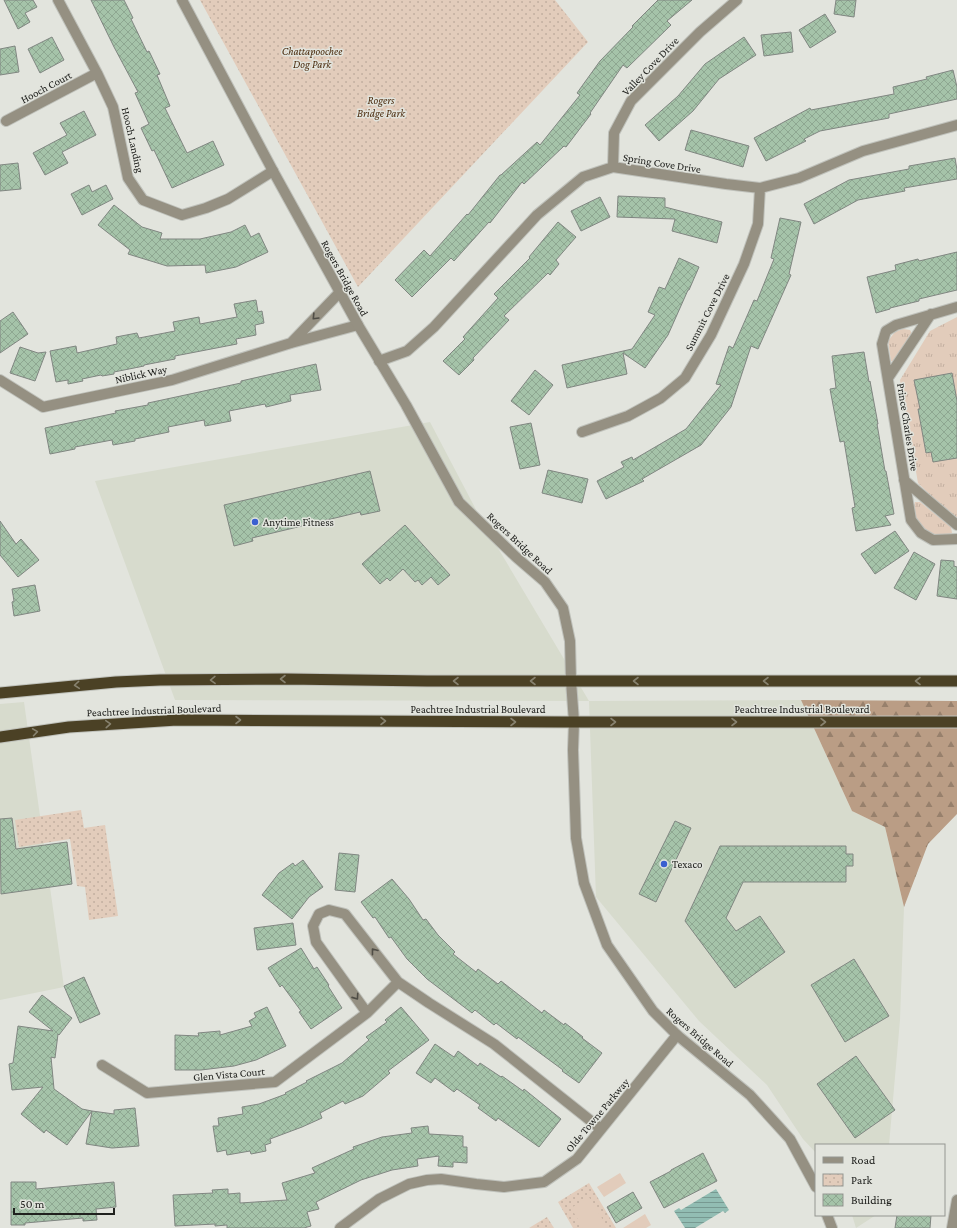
<svg xmlns="http://www.w3.org/2000/svg" width="957" height="1228" viewBox="0 0 957 1228" font-family="'Crimson Pro',serif">
<defs>
<pattern id="grass-tufts" width="24" height="20" patternUnits="userSpaceOnUse"><rect width="24" height="20" fill="#e2ccbb"/><path d="M3 7l-1-3M5 7V3M7 7l1-3M15 17l-1-3M17 17v-4M19 17l1-3" fill="none" stroke="#c2afa0"/></pattern>
<pattern id="forest-firs" width="22" height="20" patternUnits="userSpaceOnUse"><rect width="22" height="20" fill="#ba9d85"/><path d="M5 1l3.5 6h-7zM16 11l3.5 6h-7z" fill="#97806c"/></pattern>
<pattern id="park-dots" width="8" height="8" patternUnits="userSpaceOnUse"><rect width="8" height="8" fill="#e2ccbb"/><path d="M2 2h.1M6 6h.1" fill="none" stroke="#c2afa0" stroke-width="1.8" stroke-linecap="round"/></pattern>
<pattern id="water-rules" width="6" height="5" patternUnits="userSpaceOnUse"><rect width="6" height="5" fill="#92bdb3"/><path d="M0 2.5h6" fill="none" stroke="#779991"/></pattern>
<pattern id="building-cross-hatch" width="8" height="8" patternUnits="userSpaceOnUse"><rect width="8" height="8" fill="#a5c3a9"/><path d="M0 0l8 8M0 8l8-8" fill="none" stroke="#8ea791"/></pattern>
</defs>
<rect width="100%" height="100%" fill="#e2e4dd"/>
<path fill="#d7dbcd" d="M430,422L483,523L589,701L801,700L852,811L885,827L904,907L900,1020L889,1145H816V1153L803,1139L767,1085L699,1021L596,897L589,701L175,700L95,481Z
M24,702L64,987L0,1000V704Z
M852,1215H876L856,1228Z"/>
<path fill="url(#grass-tufts)" d="M957,317V519L935,500L918,483L900,380L930,331Z
M903,329L910,330L912,334L893,362L891,361L888,341L895,332Z
M915,502H920L951,527L952,533C932,543 909,524 915,502Z"/>
<path fill="url(#forest-firs)" d="M801,700L957,701V814L928,844L904,907L885,827L852,811Z"/>
<path fill="url(#park-dots)" d="M200,0H555L588,42L358,287Z
M81,810L84,828L105,825L118,916L89,920L85,887L77,886L70,839L19,847L15,820Z
M589,1183L616,1228H573L558,1202Z
M547,1217L554,1228H529Z"/>
<path fill="#e2ccbb" d="M620,1173L626,1183L604,1197L597,1187Z
M589,1197L608,1228H583L571,1208Z
M645,1214L651,1225L646,1228H623Z"/>
<path fill="url(#water-rules)" d="M716,1189L729,1210L725,1213L723,1211L695,1228H685L674,1211L679,1208L681,1210Z"/>
<path fill="url(#building-cross-hatch)" stroke="#808681" d="M4,0H33L37,7L25,13L30,22L18,29Z
M91,0H124L133,18L131,19L147,52L149,51L160,74L157,75L170,106L165,108L187,153L213,141L224,165L172,188L154,150L152,151L141,128L149,124L135,93L138,92L114,47Z
M658,0H692L667,21L671,25L627,68L623,65L590,113L591,114L566,147L564,146L524,184L522,182L490,223L489,222L454,261L451,258L412,297L395,280L424,250L430,256L467,214L468,215L500,175H501L537,142L540,145L580,95L577,93L600,61L633,27L632,26Z
M836,0H856L854,17L834,14Z
M825,14L836,32L810,48L799,30Z
M791,32L793,52L764,56L761,35Z
M52,37L64,60L40,73L28,49Z
M744,37L756,55L719,79L693,111L659,141L645,125L678,96L705,64Z
M15,46L19,72L0,75V49Z
M953,70L957,87V99L889,114V118L820,131L804,139L806,141L766,161L754,138L810,108L811,110L894,94L893,87L927,79L926,77Z
M84,111L96,135L62,152L68,163L45,175L33,153L67,135L60,123Z
M691,130L749,146L743,167L685,150Z
M955,158L957,170V179L904,188L905,191L858,200L814,224L804,204L849,180L909,169V166Z
M18,163L21,189L0,191V165Z
M89,185L92,192L106,185L113,199L82,215L71,194Z
M618,196L665,198V207L722,222L717,243L672,231L675,219L617,217Z
M600,197L610,217L581,231L571,211Z
M114,205L142,227L162,233L160,239H200L231,232L245,225L251,237L259,233L268,252L236,267L206,273L205,265L167,266L128,254L130,250L98,225Z
M780,218L801,222L789,274L791,275L758,349L751,346L731,407L701,445L642,479L644,481L606,499L597,481L624,467L621,462L632,457L633,460L686,429L721,385L716,384L729,346L733,348L754,300L757,301L774,259L771,258Z
M558,222L576,237L556,260L559,264L550,275L548,273L504,316L509,320L473,358L474,360L459,375L443,361L465,339L463,337L498,298L494,294L530,258L529,257Z
M957,252V290L919,299V301L890,308V309L876,313L867,277L896,270L895,265L918,259L919,261Z
M679,258L699,267L689,290H688L668,335L645,368L623,353L627,374L567,388L562,365L632,349L655,315L648,312L659,287L665,289Z
M256,300L258,312L262,311L264,323L255,325L256,335L236,339L237,344L175,356V359L144,365V366L114,372V374L102,376L101,375L82,379L83,381L68,384V380L56,382L50,351L76,346L77,353L117,344L116,337L137,333L139,338L175,331L173,322L199,317L200,324L237,317L234,304Z
M13,312L28,334L0,353V321Z
M20,347L38,353L46,352L35,381L10,373Z
M864,352L869,382L870,381L878,424H877L885,471H886L894,514L885,516L891,525L856,531L852,508L855,507L844,441L840,442L830,389L836,388L832,356Z
M316,364L321,390L290,395L291,401L266,407L265,404L229,411L231,421L205,426L204,420L168,427L169,432L135,439V441L113,445L112,440L75,447V449L50,454L45,428L116,413L115,411L148,405V403L241,383V381Z
M535,370L553,385L529,415L511,401Z
M952,373L957,401V458L933,462L931,452L926,453L918,409H920L914,380Z
M531,423L540,465L520,469L510,427Z
M548,470L588,479L582,503L542,493Z
M370,471L380,511L361,515L360,512L252,538L253,541L234,546L224,505Z
M0,521L16,544L21,539L39,560L18,577L0,555Z
M405,525L450,575L438,585L431,577L422,585L418,580L415,582L403,569L390,581L387,578L380,584L362,564Z
M895,531L909,551L875,574L861,554Z
M914,552L935,564L916,600L894,588Z
M941,560L954,561V566L957,567V599L937,596Z
M35,585L40,611L14,616L12,602L14,601L12,589Z
M12,818L16,849L67,842L72,884L1,894L0,819Z
M675,821L691,828L656,902L639,894Z
M720,846H846V854H853V866H846V882H743L726,918L736,931L760,916L785,952L735,988L685,921Z
M339,853L359,855L355,892L335,890Z
M303,860L323,887L309,897L292,919L262,895L279,873L293,863L295,866Z
M392,879L409,899L423,920L426,919L438,935L455,952L453,954L476,972L478,969L498,984L501,981L542,1013L544,1010L564,1025L565,1023L583,1037L582,1038L602,1053L579,1083L562,1071L563,1070L518,1037L517,1039L496,1023L494,1025L475,1010L472,1013L427,979L407,959L391,937L389,938L375,917L373,918L361,902Z
M293,923L296,945L257,950L254,928Z
M301,948L314,969L317,967L329,985L328,986L342,1008L311,1029L299,1012L301,1011L282,985L280,987L268,968Z
M854,959L889,1016L845,1042L811,985Z
M84,977L100,1014L80,1023L64,986Z
M42,995L72,1018L59,1035L58,1034L55,1058L51,1057L54,1089L82,1109L92,1111L67,1145L46,1130L44,1133L21,1114L43,1087L12,1090L9,1064L13,1063L18,1026L53,1031L29,1012Z
M267,1007L286,1046L256,1060L234,1066L201,1070H175V1035L199,1036L198,1033L220,1031V1035L252,1026L249,1021L256,1017L254,1013Z
M401,1007L429,1040L388,1071L390,1073L363,1096L345,1104L343,1101L320,1113L322,1118L302,1127L270,1139L271,1143L265,1145L266,1151L251,1154L250,1151L227,1155L226,1150L217,1152L213,1126H219L218,1118L243,1114L242,1107L259,1104L286,1094L285,1093L307,1082L306,1081L342,1063L369,1040L366,1037L387,1022L385,1020Z
M435,1044L454,1057L458,1051L478,1066L480,1063L501,1077L502,1076L523,1091L524,1089L561,1119L539,1147L498,1118L496,1121L478,1108L480,1105L457,1089L454,1092L435,1078L431,1083L416,1073Z
M856,1056L895,1110L855,1138L817,1084Z
M135,1108L139,1146L112,1148L86,1144L92,1111L114,1114V1110Z
M428,1126L429,1134L463,1136V1147H467V1163L453,1162V1167L438,1166L439,1156L417,1159L418,1166L392,1170L361,1180L316,1202L319,1209L307,1212L311,1226L304,1228H227V1225L215,1226V1224L175,1226L173,1195L213,1193L212,1190L228,1189V1194L240,1193V1203L287,1200L282,1183L315,1173L312,1168L354,1149L353,1147L382,1137L412,1133L411,1128Z
M703,1153L717,1181L664,1208L650,1182L671,1171V1170Z
M11,1182H36V1189L114,1182L116,1207L96,1209L97,1220L83,1221V1218L25,1223V1225H11Z
M633,1192L642,1208L616,1223L607,1207Z
M897,1215H931L930,1228H895Z"/>
<g fill="none" stroke-linecap="round" stroke-linejoin="round">
<g stroke="#bfc1bb" stroke-width="12">
<path id="minor" d="M58,0L97,73L113,107L128,178L143,200L182,215L206,208L228,199L273,171
M6,121L97,73
M613,167L614,133L631,101L700,32L737,0
M957,307L896,325L886,331L882,344L911,520L921,533L933,540L957,539
M291,343L340,292
M379,361L407,351L434,327L537,215L583,177L613,167L726,184L760,188L799,178L863,151L957,125
M888,378L931,314
M0,380L43,407L172,380L291,343L358,325
M582,432L628,416L661,398L685,378L711,335L744,264L758,224L760,188
M904,480L957,525
M367,1013L316,942L313,926L319,914L329,910L345,914L398,982
M102,1065L147,1093L275,1082L367,1013L398,982L429,1003L494,1044L601,1129
M340,1228L379,1199L409,1184L427,1180L441,1179L476,1184L504,1187L544,1182L577,1159L677,1035
M952,1228L957,1200"/>
</g>
<g stroke="#bfc1bb" stroke-width="12">
<path id="tertiary" d="M182,0L273,171L358,325L406,405L459,502L516,557L545,582L563,608L570,641L571,681L574,722L573,750L576,838L584,883L607,945L653,1011L677,1035L750,1095L790,1139L816,1187
M827,1215L832,1228"/>
</g>
<g stroke="#bfc1bb" stroke-width="13">
<path id="trunk" d="M0,693L116,682L160,680L286,679L427,681H957
M0,737L69,727L177,720L564,722H957"/>
</g>
<use href="#minor" stroke="#959082" stroke-width="10"/>
<use href="#tertiary" stroke="#959082" stroke-width="10"/>
<use href="#trunk" stroke="#4b4125" stroke-width="11"/>
</g>
<defs><path id="oneway-chevron" d="M-2-3.5L2.5 0L-2 3.5" fill="none" stroke-width="1.6" stroke-linecap="round" stroke-linejoin="round"/></defs>
<g stroke="#4f4d46">
<use href="#oneway-chevron" transform="translate(315 317) rotate(134)"/>
<use href="#oneway-chevron" transform="translate(374 951) rotate(-128)"/>
<use href="#oneway-chevron" transform="translate(356 997) rotate(55)"/>
</g>
<g stroke="#87826f">
<use href="#oneway-chevron" transform="translate(283 679) rotate(180)"/>
<use href="#oneway-chevron" transform="translate(213 680) rotate(179)"/>
<use href="#oneway-chevron" transform="translate(456 681) rotate(180)"/>
<use href="#oneway-chevron" transform="translate(533 681) rotate(180)"/>
<use href="#oneway-chevron" transform="translate(636 681) rotate(180)"/>
<use href="#oneway-chevron" transform="translate(766 681) rotate(180)"/>
<use href="#oneway-chevron" transform="translate(918 681) rotate(180)"/>
<use href="#oneway-chevron" transform="translate(77 685) rotate(175)"/>
<use href="#oneway-chevron" transform="translate(238 720)"/>
<use href="#oneway-chevron" transform="translate(383 721)"/>
<use href="#oneway-chevron" transform="translate(513 722)"/>
<use href="#oneway-chevron" transform="translate(613 722)"/>
<use href="#oneway-chevron" transform="translate(734 722)"/>
<use href="#oneway-chevron" transform="translate(823 722)"/>
<use href="#oneway-chevron" transform="translate(108 724) rotate(-4)"/>
<use href="#oneway-chevron" transform="translate(35 732) rotate(-8)"/>
</g>
<g fill="#3a5fd0" stroke="#e2e4dd" stroke-width="1.5">
<circle cx="255" cy="522" r="4"/>
<circle cx="664" cy="864" r="4"/>
</g>
<g text-anchor="middle" stroke-width="3" stroke-linejoin="round" paint-order="stroke">
<g font-size="11" font-style="italic" fill="#4b2b0d" stroke="#e2e4dd">
<text x="312" y="55">Chattapoochee<tspan x="312" dy="13">Dog Park</tspan></text>
<text x="381" y="104">Rogers<tspan x="381" dy="13">Bridge Park</tspan></text>
</g>
<g font-size="11" fill="#20211e" stroke="#e2e4dd">
<text transform="translate(650 66) rotate(-46)" y="4">Valley Cove Drive</text>
<text transform="translate(46 87) rotate(-28)" y="4">Hooch Court</text>
<text transform="translate(133 140) rotate(77)" y="4">Hooch Landing</text>
<text transform="translate(662 163) rotate(9)" y="4">Spring Cove Drive</text>
<text transform="translate(345 278) rotate(61)" y="4">Rogers Bridge Road</text>
<text transform="translate(707 312) rotate(-63)" y="4">Summit Cove Drive</text>
<text transform="translate(141 374) rotate(-12)" y="4">Niblick Way</text>
<text transform="translate(908 427) rotate(81)" y="4">Prince Charles Drive</text>
<text transform="translate(520 543) rotate(43)" y="4">Rogers Bridge Road</text>
<text x="478" y="713">Peachtree Industrial Boulevard</text>
<text x="802" y="713">Peachtree Industrial Boulevard</text>
<text transform="translate(154 710) rotate(-2)" y="4">Peachtree Industrial Boulevard</text>
<text transform="translate(700 1037) rotate(41)" y="4">Rogers Bridge Road</text>
<text transform="translate(229 1074) rotate(-5)" y="4">Glen Vista Court</text>
<text transform="translate(597 1115) rotate(-50)" y="4">Olde Towne Parkway</text>
</g>
<g font-size="11" fill="#20211e" stroke="#e2e4dd" text-anchor="start">
<text x="263" y="526">Anytime Fitness</text>
<text x="672" y="868">Texaco</text>
</g>
</g>
<rect x="815" y="1144" width="130" height="72" fill="#e2e4dd" stroke="#949691"/>
<rect x="823" y="1157" width="20" height="6" fill="#959082" stroke="#949691"/>
<text x="851" y="1164" font-size="12" fill="#20211e">Road</text>
<rect x="823" y="1174" width="20" height="12" fill="url(#park-dots)" stroke="#949691"/>
<text x="851" y="1184" font-size="12" fill="#20211e">Park</text>
<rect x="823" y="1194" width="20" height="12" fill="url(#building-cross-hatch)" stroke="#949691"/>
<text x="851" y="1204" font-size="12" fill="#20211e">Building</text>
<path d="M14 1208v6h100v-6" fill="none" stroke="#20211e" stroke-width="2"/>
<text x="20" y="1208" font-size="12" fill="#20211e" stroke="#e2e4dd" stroke-width="3" paint-order="stroke">50 m</text>
</svg>
